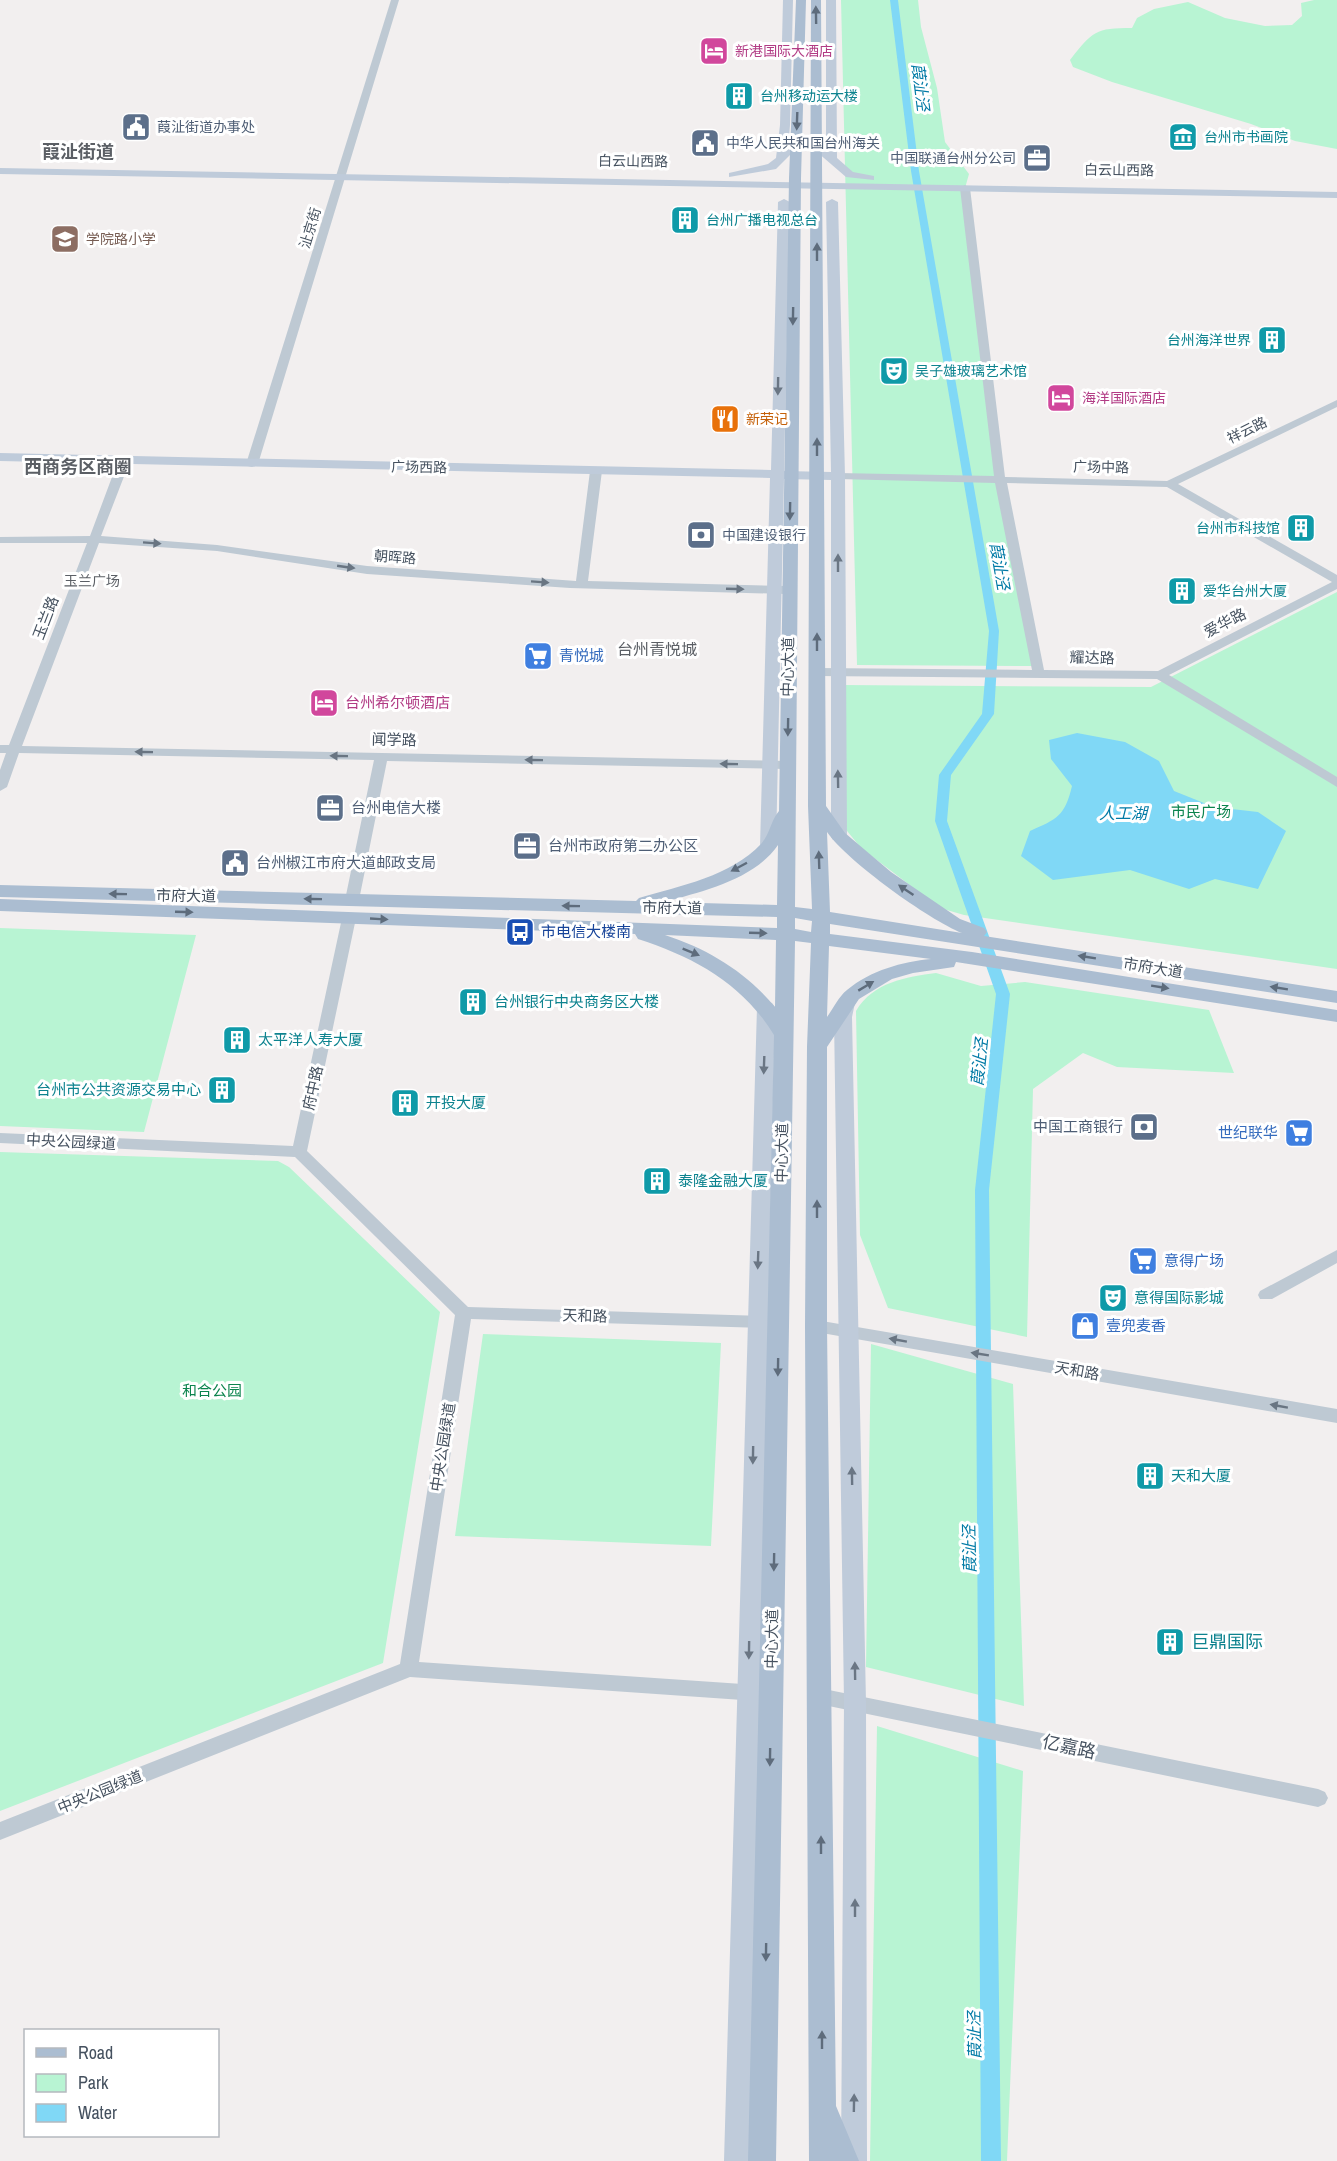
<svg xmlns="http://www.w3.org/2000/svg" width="1337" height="2161" viewBox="0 0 1337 2161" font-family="'Archivo Narrow','Noto Sans SC',sans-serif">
<rect width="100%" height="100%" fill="#f2efef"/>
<path fill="#b8f4d3" d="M841,0H918L921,27L937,88L945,142L969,174L965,188L998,468L1037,666L857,665Z
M1314,0H1337V149L1295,141L1251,124L1112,82L1073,67L1070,60C1093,31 1095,28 1132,28L1137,18L1154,9L1188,2L1225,18L1265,26L1292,25L1302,16L1301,3Z
M1337,592V969L964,915L940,908L861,848L843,826L842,685L1151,687Z
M0,928L196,935L144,1132L0,1126Z
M936,973L981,986L1025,982L1209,1010L1234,1073L1117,1067L1083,1053L1033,1089L1027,1337L888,1308L860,1235L856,1011C873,982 906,977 936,973Z
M0,1152L278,1161L289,1167L440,1312L383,1663L0,1811Z
M483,1334L721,1343L711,1546L455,1536Z
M871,1344L1013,1384L1024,1706L866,1667Z
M877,1726L1023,1771L1007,2161H870Z"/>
<path fill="#80d8f6" d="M1077,733L1125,742L1159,761L1174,791L1214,807L1258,812L1286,831L1258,889L1215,879L1189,889L1130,870L1053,880L1021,856L1030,831C1057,819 1065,816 1072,786L1051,759L1049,740Z"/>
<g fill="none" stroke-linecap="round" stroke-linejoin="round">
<path fill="#80d8f6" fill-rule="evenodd" d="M890,0H898L919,171L999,631L994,714L951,775L947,821L1010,994L989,1190L1001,2161H981L975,1190L996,994L935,821L939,775L982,714L989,631L911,171Z"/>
<path fill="#bec9d3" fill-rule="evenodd" d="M391,0H399L258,464L252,467L248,466L246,464Z
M965,185L970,188L1005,477L1167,481L1337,400V407L1178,484L1337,575V589L1169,675L1337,777V787L1157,679L817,676L811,672L817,668L1032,670L995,483L838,479L832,476L838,473L994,476L960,188ZM1007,483L1167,487L1332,582L1158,671L1044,670Z
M124,458L130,461L101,536L217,545L367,566L576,581L590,471L596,468L602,471L588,581L786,586L792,590L786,594L570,588L367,574L217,551L99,543L22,746L787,761L794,765L787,769L387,761L359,900L352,904L345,900L374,760L19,753L7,787L0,791V770L6,753H0V745H9L87,543H0V537L90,536L118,461Z
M349,914L356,918L307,1151L468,1307L767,1316L773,1318L775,1322L773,1326L767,1328L471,1319L419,1662L757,1685L764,1687L766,1693L764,1699L757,1701L410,1677L0,1840V1822L400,1664L455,1315L295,1157L0,1143V1133L293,1146L342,918Z
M1337,1250V1263L1272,1299H1260L1258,1295L1260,1291Z
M816,1320L1337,1409V1423L816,1332L810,1330L808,1326L810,1322Z
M819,1688L1318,1789L1325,1792L1328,1798L1325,1804L1318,1807L819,1704L812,1702L810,1696L812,1690Z"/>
<path fill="#bfcbda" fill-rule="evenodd" d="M783,0H793L790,125L788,149L793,152L776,169L729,177V173L768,164L776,158L780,125Z
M826,0H836L837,158L853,172L874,176V180L846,177L817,152L818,150H826Z
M0,168L1337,192V198L0,174Z
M784,199L790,202L784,471L831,472L826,202L832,199L838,202L845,476L847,837L845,840H833L831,837V480L784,479L776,847L768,852L760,847L770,478L0,461V453L771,470L778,202Z
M846,997L852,999L855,1003L852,1017L866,1703L867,2161H841L844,1703L834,1017L840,999Z
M766,1001L772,1003L775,1007L750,2161H724L757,1007L760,1003Z"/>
<path fill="#abbdd1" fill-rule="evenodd" d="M796,0H806L801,178L795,907L812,909L808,806L811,0H821L826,806L845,833L891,872L960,919L984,928L987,932L984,936L1337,991V1003L830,924V934L972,952L1337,1010V1022L956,962L954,967L913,973L892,979L859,999L827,1047V1326L836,2106L859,2161H809L805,1326L807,1047L811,943L795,941L776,2161H748L774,1035C743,984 694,957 638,939L635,934L0,911V899L777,928V917L0,897V885L636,901L639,898C680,886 731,876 761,844C770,834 771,820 779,811L789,178ZM827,832C847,861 929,920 962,933L830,912ZM778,845L777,905L665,902C703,891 754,880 778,845ZM795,918L812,921L811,932L795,929ZM665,935L776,940L775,1007C746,972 708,949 665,935ZM829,946L931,959C902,962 871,970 847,990C839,996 833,1009 827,1017Z"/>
</g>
<defs><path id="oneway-solid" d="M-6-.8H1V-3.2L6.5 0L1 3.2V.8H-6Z" transform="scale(1.5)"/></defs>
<g fill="#5e6c7c">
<use href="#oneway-solid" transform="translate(816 15) rotate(-91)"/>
<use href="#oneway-solid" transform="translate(797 121) rotate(92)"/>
<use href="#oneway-solid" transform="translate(817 252) rotate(-90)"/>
<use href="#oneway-solid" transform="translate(793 316) rotate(91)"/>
<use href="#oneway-solid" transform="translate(817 447) rotate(-90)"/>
<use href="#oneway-solid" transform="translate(790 511) rotate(91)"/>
<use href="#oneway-solid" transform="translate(817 642) rotate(-90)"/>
<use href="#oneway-solid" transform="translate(788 727) rotate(91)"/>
<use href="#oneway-solid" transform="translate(819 860) rotate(-92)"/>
<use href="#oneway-solid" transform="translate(739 867) rotate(152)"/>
<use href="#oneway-solid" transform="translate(906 890) rotate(-146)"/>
<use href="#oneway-solid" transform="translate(118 894) rotate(-179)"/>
<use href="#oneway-solid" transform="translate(313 899) rotate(-179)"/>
<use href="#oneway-solid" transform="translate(571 906) rotate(-179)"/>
<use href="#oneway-solid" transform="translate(184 912) rotate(2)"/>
<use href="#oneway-solid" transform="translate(379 919) rotate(3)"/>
<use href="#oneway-solid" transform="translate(758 933) rotate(2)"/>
<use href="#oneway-solid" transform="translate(691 952) rotate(22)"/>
<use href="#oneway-solid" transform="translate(1087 957) rotate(-171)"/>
<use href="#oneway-solid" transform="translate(866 986) rotate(-31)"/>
<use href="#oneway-solid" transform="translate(1160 987) rotate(9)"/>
<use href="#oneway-solid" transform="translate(1279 988) rotate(-171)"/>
<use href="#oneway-solid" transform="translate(817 1209) rotate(-90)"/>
<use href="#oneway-solid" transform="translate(778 1367) rotate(91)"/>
<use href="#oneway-solid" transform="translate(774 1562) rotate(91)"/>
<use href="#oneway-solid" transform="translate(770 1757) rotate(91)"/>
<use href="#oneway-solid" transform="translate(821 1845) rotate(-90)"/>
<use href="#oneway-solid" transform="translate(766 1952) rotate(91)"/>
<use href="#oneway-solid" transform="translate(822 2040) rotate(-90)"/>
</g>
<g fill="#6a7684">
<use href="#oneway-solid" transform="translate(778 386) rotate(91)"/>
<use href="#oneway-solid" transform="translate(838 563) rotate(-90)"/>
<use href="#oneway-solid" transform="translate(838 779) rotate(-91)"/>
<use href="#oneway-solid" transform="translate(764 1065) rotate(92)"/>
<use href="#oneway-solid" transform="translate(758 1260) rotate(92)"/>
<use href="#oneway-solid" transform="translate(753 1455) rotate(91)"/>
<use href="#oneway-solid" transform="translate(852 1476) rotate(-91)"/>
<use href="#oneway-solid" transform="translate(749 1650) rotate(91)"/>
<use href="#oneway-solid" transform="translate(855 1671) rotate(-91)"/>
<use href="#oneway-solid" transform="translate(855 1908) rotate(-90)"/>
<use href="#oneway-solid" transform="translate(854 2103) rotate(-89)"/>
</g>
<g fill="#697582">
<use href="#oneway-solid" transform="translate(152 543) rotate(4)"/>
<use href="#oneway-solid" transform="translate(346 567) rotate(8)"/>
<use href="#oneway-solid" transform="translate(540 582) rotate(4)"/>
<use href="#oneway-solid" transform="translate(735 589) rotate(2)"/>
<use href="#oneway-solid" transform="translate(144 752) rotate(-179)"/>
<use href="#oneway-solid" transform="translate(339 756) rotate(-179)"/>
<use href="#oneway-solid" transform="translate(534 760) rotate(-179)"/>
<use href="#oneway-solid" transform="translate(729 764) rotate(-179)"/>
<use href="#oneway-solid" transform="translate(898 1340) rotate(-170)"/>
<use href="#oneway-solid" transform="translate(980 1354) rotate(-171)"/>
<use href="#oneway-solid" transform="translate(1279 1406) rotate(-170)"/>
</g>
<defs>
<g id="hotel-square" transform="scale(1.5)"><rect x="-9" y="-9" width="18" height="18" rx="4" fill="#d1479c" stroke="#fff"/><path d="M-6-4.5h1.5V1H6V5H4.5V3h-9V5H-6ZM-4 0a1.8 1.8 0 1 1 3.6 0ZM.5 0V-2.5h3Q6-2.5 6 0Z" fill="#fff"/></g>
<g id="building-square" transform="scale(1.5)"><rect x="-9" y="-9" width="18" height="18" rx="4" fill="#0f9aa8" stroke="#fff"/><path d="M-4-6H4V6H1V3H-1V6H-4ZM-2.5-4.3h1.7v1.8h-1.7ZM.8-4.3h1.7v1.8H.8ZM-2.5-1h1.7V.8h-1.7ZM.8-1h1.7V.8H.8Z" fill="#fff"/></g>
<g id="civic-square" transform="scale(1.5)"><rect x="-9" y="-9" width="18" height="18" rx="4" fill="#5c6f8a" stroke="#fff"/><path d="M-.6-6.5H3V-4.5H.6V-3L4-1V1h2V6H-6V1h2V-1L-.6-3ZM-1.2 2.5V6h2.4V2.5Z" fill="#fff"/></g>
<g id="museum-square" transform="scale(1.5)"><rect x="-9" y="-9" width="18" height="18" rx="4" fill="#0f9aa8" stroke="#fff"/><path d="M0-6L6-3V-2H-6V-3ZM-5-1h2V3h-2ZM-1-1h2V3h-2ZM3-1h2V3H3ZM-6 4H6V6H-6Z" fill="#fff"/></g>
<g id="office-square" transform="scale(1.5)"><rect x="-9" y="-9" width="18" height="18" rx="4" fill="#5c6f8a" stroke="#fff"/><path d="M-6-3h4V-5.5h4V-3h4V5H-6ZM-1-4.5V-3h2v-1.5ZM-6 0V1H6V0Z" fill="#fff"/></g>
<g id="school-square" transform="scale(1.5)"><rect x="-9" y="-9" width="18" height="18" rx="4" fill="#8d6e63" stroke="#fff"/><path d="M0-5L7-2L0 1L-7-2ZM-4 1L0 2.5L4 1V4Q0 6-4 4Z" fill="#fff"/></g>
<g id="theatre-square" transform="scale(1.5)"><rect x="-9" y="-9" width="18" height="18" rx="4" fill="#0f9aa8" stroke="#fff"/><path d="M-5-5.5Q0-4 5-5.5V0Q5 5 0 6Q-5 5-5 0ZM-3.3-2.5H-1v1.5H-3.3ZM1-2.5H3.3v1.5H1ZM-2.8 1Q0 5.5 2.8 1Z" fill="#fff"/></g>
<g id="restaurant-square" transform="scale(1.5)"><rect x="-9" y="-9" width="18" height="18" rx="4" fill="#e8710a" stroke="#fff"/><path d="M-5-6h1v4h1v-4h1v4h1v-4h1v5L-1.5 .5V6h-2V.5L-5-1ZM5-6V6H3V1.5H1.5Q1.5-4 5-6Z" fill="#fff"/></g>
<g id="bank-square" transform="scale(1.5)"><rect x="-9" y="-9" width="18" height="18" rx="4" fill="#5c6f8a" stroke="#fff"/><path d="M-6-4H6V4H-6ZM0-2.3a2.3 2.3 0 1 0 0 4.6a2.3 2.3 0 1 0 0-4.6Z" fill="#fff"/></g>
<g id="supermarket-square" transform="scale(1.5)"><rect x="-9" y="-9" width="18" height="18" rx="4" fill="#3f7fe0" stroke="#fff"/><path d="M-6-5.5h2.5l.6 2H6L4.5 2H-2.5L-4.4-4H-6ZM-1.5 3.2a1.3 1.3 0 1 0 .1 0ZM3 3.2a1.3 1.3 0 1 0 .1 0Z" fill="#fff"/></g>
<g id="bus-square" transform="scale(1.5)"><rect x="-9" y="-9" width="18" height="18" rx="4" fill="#1a4fb4" stroke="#fff"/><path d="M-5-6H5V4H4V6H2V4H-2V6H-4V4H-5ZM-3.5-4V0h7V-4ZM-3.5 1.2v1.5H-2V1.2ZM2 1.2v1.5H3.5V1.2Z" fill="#fff"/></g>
<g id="shop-square" transform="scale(1.5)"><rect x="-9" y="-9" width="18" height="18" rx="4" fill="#3f7fe0" stroke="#fff"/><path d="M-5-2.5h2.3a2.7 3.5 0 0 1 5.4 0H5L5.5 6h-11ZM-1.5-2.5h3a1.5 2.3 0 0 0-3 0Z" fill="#fff"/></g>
</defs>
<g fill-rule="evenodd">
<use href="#hotel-square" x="714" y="51"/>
<use href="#building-square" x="739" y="96"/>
<use href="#civic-square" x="136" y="127"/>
<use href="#museum-square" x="1183" y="137"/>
<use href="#civic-square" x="705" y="143"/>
<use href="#office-square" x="1037" y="158"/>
<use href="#building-square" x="685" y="220"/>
<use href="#school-square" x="65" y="239"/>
<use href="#building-square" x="1272" y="340"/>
<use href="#theatre-square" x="894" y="371"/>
<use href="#hotel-square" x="1061" y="398"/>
<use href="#restaurant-square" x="725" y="419"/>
<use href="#building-square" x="1301" y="528"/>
<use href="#bank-square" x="701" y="535"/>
<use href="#building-square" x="1182" y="591"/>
<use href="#supermarket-square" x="538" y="656"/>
<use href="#hotel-square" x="324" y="703"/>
<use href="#office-square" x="330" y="808"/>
<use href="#office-square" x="527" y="846"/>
<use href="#civic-square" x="235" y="863"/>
<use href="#bus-square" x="520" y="932"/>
<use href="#building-square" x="473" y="1002"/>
<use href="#building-square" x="237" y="1040"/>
<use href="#building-square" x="222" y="1090"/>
<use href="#building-square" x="405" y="1103"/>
<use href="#bank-square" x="1144" y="1127"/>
<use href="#supermarket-square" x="1299" y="1133"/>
<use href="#building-square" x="657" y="1181"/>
<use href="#supermarket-square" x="1143" y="1261"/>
<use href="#theatre-square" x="1113" y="1298"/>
<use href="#shop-square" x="1085" y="1326"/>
<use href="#building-square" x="1150" y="1476"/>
<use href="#building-square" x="1170" y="1642"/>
</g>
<g text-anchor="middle" stroke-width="6" stroke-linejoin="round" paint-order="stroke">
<g font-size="14" fill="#b23c85" stroke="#fff" text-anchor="start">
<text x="735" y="56">新港国际大酒店</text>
<text x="1082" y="403">海洋国际酒店</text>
</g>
<g font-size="14" fill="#0d838f" stroke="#fff" text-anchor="start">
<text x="760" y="101">台州移动运大楼</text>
<text x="1204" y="142">台州市书画院</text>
<text x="706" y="225">台州广播电视总台</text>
<text x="1251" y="345" text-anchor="end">台州海洋世界</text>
<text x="915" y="376">吴子雄玻璃艺术馆</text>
<text x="1280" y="533" text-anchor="end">台州市科技馆</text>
<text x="1203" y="596">爱华台州大厦</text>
</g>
<g font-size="14" fill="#4e5e75" stroke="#fff" text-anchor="start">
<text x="157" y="132">葭沚街道办事处</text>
<text x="726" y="148">中华人民共和国台州海关</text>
<text x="1016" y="163" text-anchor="end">中国联通台州分公司</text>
<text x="722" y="540">中国建设银行</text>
</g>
<g font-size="14" fill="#45515f" stroke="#fff">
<text transform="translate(633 161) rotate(1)" y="5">白云山西路</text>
<text transform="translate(1119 170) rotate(1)" y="5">白云山西路</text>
<text transform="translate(310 228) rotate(-73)" y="5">沚京街</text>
<text transform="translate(1247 430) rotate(-26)" y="5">祥云路</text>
<text transform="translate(419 467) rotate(1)" y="5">广场西路</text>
<text transform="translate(1101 467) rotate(1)" y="5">广场中路</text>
<text transform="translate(395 557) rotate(4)" y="5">朝晖路</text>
</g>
<g font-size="14" fill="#785e54" stroke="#fff" text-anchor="start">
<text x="86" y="244">学院路小学</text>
</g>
<g font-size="14" fill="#c56008" stroke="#fff" text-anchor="start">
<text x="746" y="424">新荣记</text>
</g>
<g font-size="14" fill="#5b5f65" stroke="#fff">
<text x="92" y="586">玉兰广场</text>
</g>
<g font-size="15" fill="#45515f" stroke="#fff">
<text transform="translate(46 618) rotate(-69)" y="5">玉兰路</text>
<text transform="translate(1225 623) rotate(-27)" y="5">爱华路</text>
<text transform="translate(1092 658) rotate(1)" y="5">耀达路</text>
<text transform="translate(788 667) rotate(-89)" y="5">中心大道</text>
<text transform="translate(394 740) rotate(1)" y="5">闻学路</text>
<text transform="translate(186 896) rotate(1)" y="5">市府大道</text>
<text transform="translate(672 908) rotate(1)" y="5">市府大道</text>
<text transform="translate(1153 968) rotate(9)" y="5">市府大道</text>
<text transform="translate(313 1088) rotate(-78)" y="5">府中路</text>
<text transform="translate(71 1142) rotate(3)" y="5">中央公园绿道</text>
<text transform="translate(782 1153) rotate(-89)" y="5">中心大道</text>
<text transform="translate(585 1316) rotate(2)" y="5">天和路</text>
<text transform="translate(1077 1371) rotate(10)" y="5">天和路</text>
<text transform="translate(443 1447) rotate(-81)" y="5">中央公园绿道</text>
<text transform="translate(772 1639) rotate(-89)" y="5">中心大道</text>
<text transform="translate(100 1792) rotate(-22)" y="5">中央公园绿道</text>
</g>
<g font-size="15" fill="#366cbe" stroke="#fff" text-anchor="start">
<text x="559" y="661">青悦城</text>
<text x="1278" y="1138" text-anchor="end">世纪联华</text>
<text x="1164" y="1266">意得广场</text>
<text x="1106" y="1331">壹兜麦香</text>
</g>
<g font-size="15" fill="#b23c85" stroke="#fff" text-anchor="start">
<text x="345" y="708">台州希尔顿酒店</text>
</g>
<g font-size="15" fill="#4e5e75" stroke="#fff" text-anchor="start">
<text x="351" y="813">台州电信大楼</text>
<text x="548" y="851">台州市政府第二办公区</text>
<text x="256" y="868">台州椒江市府大道邮政支局</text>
<text x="1123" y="1132" text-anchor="end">中国工商银行</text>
</g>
<g font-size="15" fill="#0c844e" stroke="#fff">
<text x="1201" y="817">市民广场</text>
<text x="212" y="1396">和合公园</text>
</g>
<g font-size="15" fill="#164399" stroke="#fff" text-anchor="start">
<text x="541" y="937">市电信大楼南</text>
</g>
<g font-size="15" fill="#0d838f" stroke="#fff" text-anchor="start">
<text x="494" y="1007">台州银行中央商务区大楼</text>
<text x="258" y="1045">太平洋人寿大厦</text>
<text x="201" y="1095" text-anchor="end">台州市公共资源交易中心</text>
<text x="426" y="1108">开投大厦</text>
<text x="678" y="1186">泰隆金融大厦</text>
<text x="1134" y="1303">意得国际影城</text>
<text x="1171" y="1481">天和大厦</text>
</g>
<g font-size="16" font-style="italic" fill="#027ba6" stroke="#fff">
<text transform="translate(921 87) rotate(83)" y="6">葭沚泾</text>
<text transform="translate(1000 566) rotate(80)" y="6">葭沚泾</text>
<text x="1123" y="819">人工湖</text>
<text transform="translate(979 1062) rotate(-84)" y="6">葭沚泾</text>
<text transform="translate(969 1549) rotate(-91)" y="6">葭沚泾</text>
<text transform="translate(974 2035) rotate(-91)" y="6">葭沚泾</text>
</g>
<g font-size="16" fill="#5b5f65" stroke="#fff">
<text x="657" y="655">台州青悦城</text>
</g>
<g font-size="18" font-weight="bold" fill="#5b5f65" stroke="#fff">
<text x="78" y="158">葭沚街道</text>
<text x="78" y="473">西商务区商圈</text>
</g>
<g font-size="18" fill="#0d838f" stroke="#fff" text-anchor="start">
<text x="1191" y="1648">巨鼎国际</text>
</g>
<g font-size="18" fill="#45515f" stroke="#fff">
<text transform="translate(1069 1747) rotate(12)" y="6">亿嘉路</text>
</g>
</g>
<rect x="24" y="2029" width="195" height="108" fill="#ffffff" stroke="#b5b9bf" stroke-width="1.5"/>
<rect x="36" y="2048" width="30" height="9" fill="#abbdd1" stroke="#b5b9bf" stroke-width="1.5"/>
<text x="78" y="2059" font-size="18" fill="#45515f">Road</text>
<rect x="36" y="2074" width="30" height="18" fill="#b8f4d3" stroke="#b5b9bf" stroke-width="1.5"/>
<text x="78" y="2089" font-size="18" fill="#45515f">Park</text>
<rect x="36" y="2104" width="30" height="18" fill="#80d8f6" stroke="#b5b9bf" stroke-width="1.5"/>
<text x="78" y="2119" font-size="18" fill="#45515f">Water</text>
</svg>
